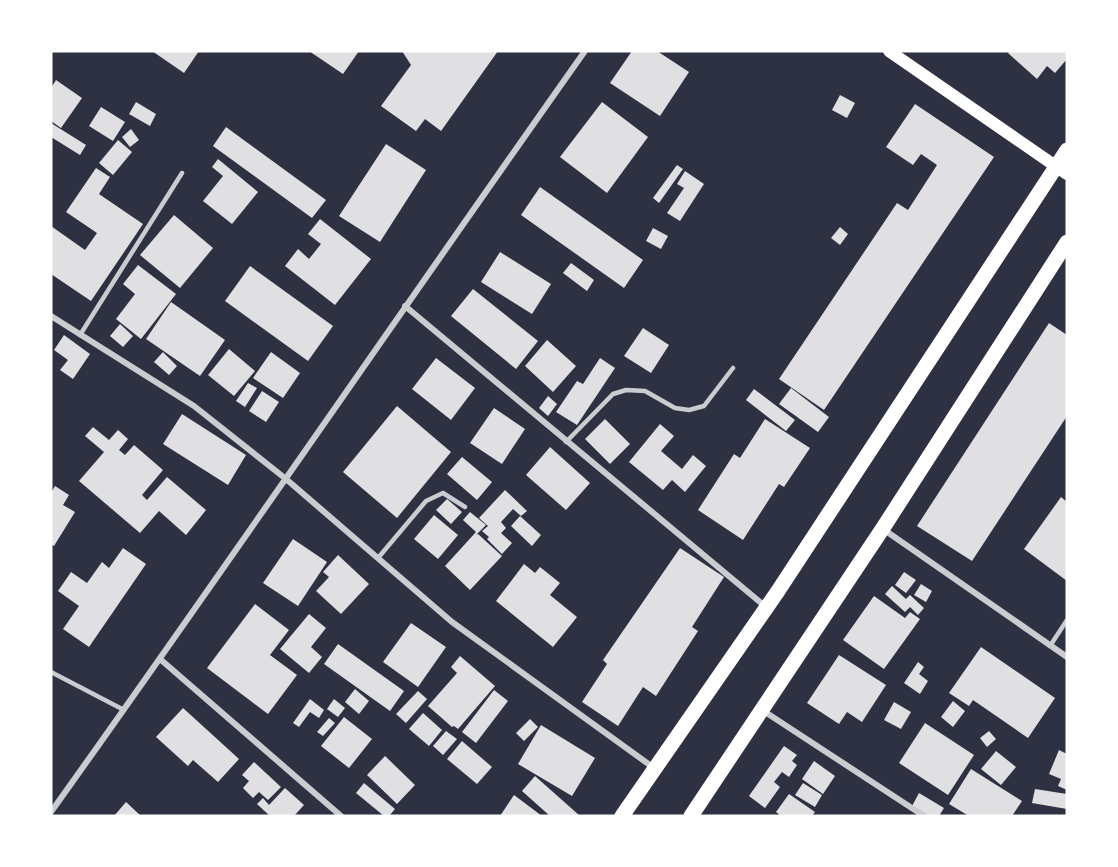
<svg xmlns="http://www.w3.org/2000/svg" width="1118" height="867" viewBox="0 0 1118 867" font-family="'Playfair Display',serif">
<rect width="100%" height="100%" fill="#2d3142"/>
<path fill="#e0e0e3" d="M152,51H199L184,73Z
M309,51H359L343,74Z
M402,51H498L441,131L425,119L416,131L381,106L411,65Z
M632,51H657L689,72L660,116L610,83Z
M1010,51H1067V59L1055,73L1047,66L1037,79L1008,53Z
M56,80L82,98L61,128L51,121V88Z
M840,95L855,103L847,118L832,110Z
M136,102L156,114L150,126L129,114Z
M602,102L648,137L607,193L560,157Z
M915,104L994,157L824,410L779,379L897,203L908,210L937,165L921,154L913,165L886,147Z
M101,107L125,122L113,141L89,126Z
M51,123L86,145L80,155L51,137Z
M226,127L326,200L312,218L213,146Z
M131,129L139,140L130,147L122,137Z
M118,140L132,152L113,175L99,163Z
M386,144L426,170L380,242L339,216Z
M218,159L258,192L232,224L203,201L223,176L212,167Z
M677,165L683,169L659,203L653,198Z
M96,168L110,177L99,194L143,224L91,301L51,274V226L85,250L97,233L66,212Z
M685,171L704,184L680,221L667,213L684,188L677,184Z
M540,187L643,260L624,288L521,215Z
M174,215L213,248L180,288L140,255Z
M320,219L371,259L335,305L285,266L298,249L309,259L321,244L308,234Z
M840,227L848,234L840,245L831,238Z
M653,228L668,236L661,249L646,241Z
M500,252L551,284L532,314L481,282Z
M571,263L594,280L587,291L563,273Z
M138,265L176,294L141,339L116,319L135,294L123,284Z
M250,266L333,326L308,361L225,301Z
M473,289L538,341L516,369L451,316Z
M171,302L225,340L200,376L146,339Z
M1049,323L1067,335V416L972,561L917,526Z
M120,324L133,336L123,347L110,336Z
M643,328L669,345L651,373L624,356Z
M64,335L90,354L73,379L60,370L68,360L54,350Z
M547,340L576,366L553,392L525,366Z
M229,349L255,371L234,396L208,375Z
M163,352L177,366L169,375L154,362Z
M271,352L300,373L283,398L253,378Z
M436,358L475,388L451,420L412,389Z
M600,358L615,368L577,425L556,412L577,381L583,384Z
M248,383L257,388L245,407L236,401Z
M791,388L829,417L818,432L779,404Z
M754,389L795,420L786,431L746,400Z
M262,391L279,402L266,422L249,411Z
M548,396L557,404L548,416L539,408Z
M397,406L451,452L397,518L343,472Z
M494,408L525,429L502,464L470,443Z
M182,414L246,455L228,485L163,444Z
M605,419L630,444L610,464L585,439Z
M765,419L810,448L784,487L779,484L743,540L698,510L734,454L740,458Z
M660,424L674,436L661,451L682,469L693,455L706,466L685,492L672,480L663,490L629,462Z
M93,427L109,440L118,430L128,439L119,450L125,455L134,445L163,470L142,495L147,500L167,477L206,510L186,535L159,511L140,533L79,481L104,452L85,436Z
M550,447L590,483L566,510L526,475Z
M462,457L492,482L477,500L447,474Z
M55,486L69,495L63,505L75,512L54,546L51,544V493Z
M505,490L527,511L521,516L513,509L501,522L506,528L501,533L512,543L502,554L487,539L489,537L482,531L488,526L479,518Z
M1061,497L1067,502V581L1024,549Z
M447,499L462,512L451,524L436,510Z
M470,512L486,525L476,535L478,534L502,556L470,590L445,566L476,532L463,520Z
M434,515L458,535L438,559L414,539Z
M520,516L541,535L532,546L511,526Z
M293,539L327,562L298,606L263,583Z
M123,548L146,564L89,647L63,629L79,606L58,591L71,572L87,583L102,562L109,568Z
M680,548L724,577L692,627L698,631L656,696L643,687L618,726L582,702L607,664L603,660Z
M338,555L369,584L341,614L316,591L329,577L323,572Z
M524,564L535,573L540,567L560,583L550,595L577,617L553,647L496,601Z
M904,572L916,580L906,593L895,585Z
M921,584L932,591L926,602L914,595Z
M892,586L906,599L910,595L924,608L918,615L910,607L905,612L885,594Z
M874,596L905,618L910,612L920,619L884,669L843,640Z
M255,604L289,630L270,655L297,675L268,714L207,668Z
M309,614L326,628L311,647L322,657L309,673L280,649Z
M411,623L446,647L418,687L383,662Z
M338,644L404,691L390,711L324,664Z
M981,647L1055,698L1028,738L973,700L969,706L949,693Z
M839,655L886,685L862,722L847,712L839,724L807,703Z
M460,656L495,686L458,729L454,726L452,727L428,706L457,673L451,667Z
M918,662L924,667L919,674L928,681L920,694L904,683Z
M355,689L369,701L359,714L345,702Z
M494,690L508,701L476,743L462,732Z
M418,691L427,699L406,723L396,714Z
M310,699L324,710L319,718L310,712L299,727L293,723Z
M334,699L345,708L338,717L327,709Z
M953,701L965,711L953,727L941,717Z
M894,702L911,712L901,729L884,720Z
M183,708L239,759L218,782L193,760L188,766L156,737Z
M423,713L442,730L429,746L409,729Z
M344,717L372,739L349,768L321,746Z
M329,718L335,723L323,736L317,732Z
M530,719L538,727L524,741L516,733Z
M925,723L974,755L948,795L899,763Z
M541,725L595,758L572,796L518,764Z
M446,731L457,739L443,755L433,746Z
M989,731L996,739L987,747L980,738Z
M462,741L492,767L477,784L447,759Z
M784,746L797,755L792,761L797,765L789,777L782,772L774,782L780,787L765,808L749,796Z
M1059,750L1067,754V790L1058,786L1061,779L1049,774Z
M996,751L1016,767L1001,785L981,769Z
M385,756L415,785L397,804L367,775Z
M814,761L835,776L823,794L802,779Z
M254,762L281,787L268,800L259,792L253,798L243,788L249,781L242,775Z
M971,769L1022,801L1012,816H969L949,804Z
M535,776L580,816H550L522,791Z
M364,783L395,809L389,816H384L356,793Z
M803,783L822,795L815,807L795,795Z
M285,788L304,805L294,816H270L257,804L263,798L269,805Z
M1035,789L1067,794V809L1032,803Z
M919,793L944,808L939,816H929L912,806Z
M789,794L815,812L812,816H781L776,812Z
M514,795L542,816H500Z
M126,802L141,816H114Z"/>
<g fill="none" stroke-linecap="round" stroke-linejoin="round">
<path stroke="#caccd0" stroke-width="4.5" d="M80,335L182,173
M566,442L613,394L626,390L645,391L675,408L689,410L704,406L733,368
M378,558L426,501L443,493L465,507
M1050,646L1067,620
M51,672L124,710"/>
<path stroke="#caccd0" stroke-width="6" d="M405,306L766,607
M51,316L194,406L286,479L452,622L654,768
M883,529L1067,657
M160,659L341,816
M762,710L924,816
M51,812C231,560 406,304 585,51"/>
<path stroke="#fff" stroke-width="12" d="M889,51L1067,174"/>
<path stroke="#fff" stroke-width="15" d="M622,816L778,591L1067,150
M691,816L883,528L1067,242"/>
</g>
<rect width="1118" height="867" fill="none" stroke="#ffffff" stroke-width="105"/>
</svg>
